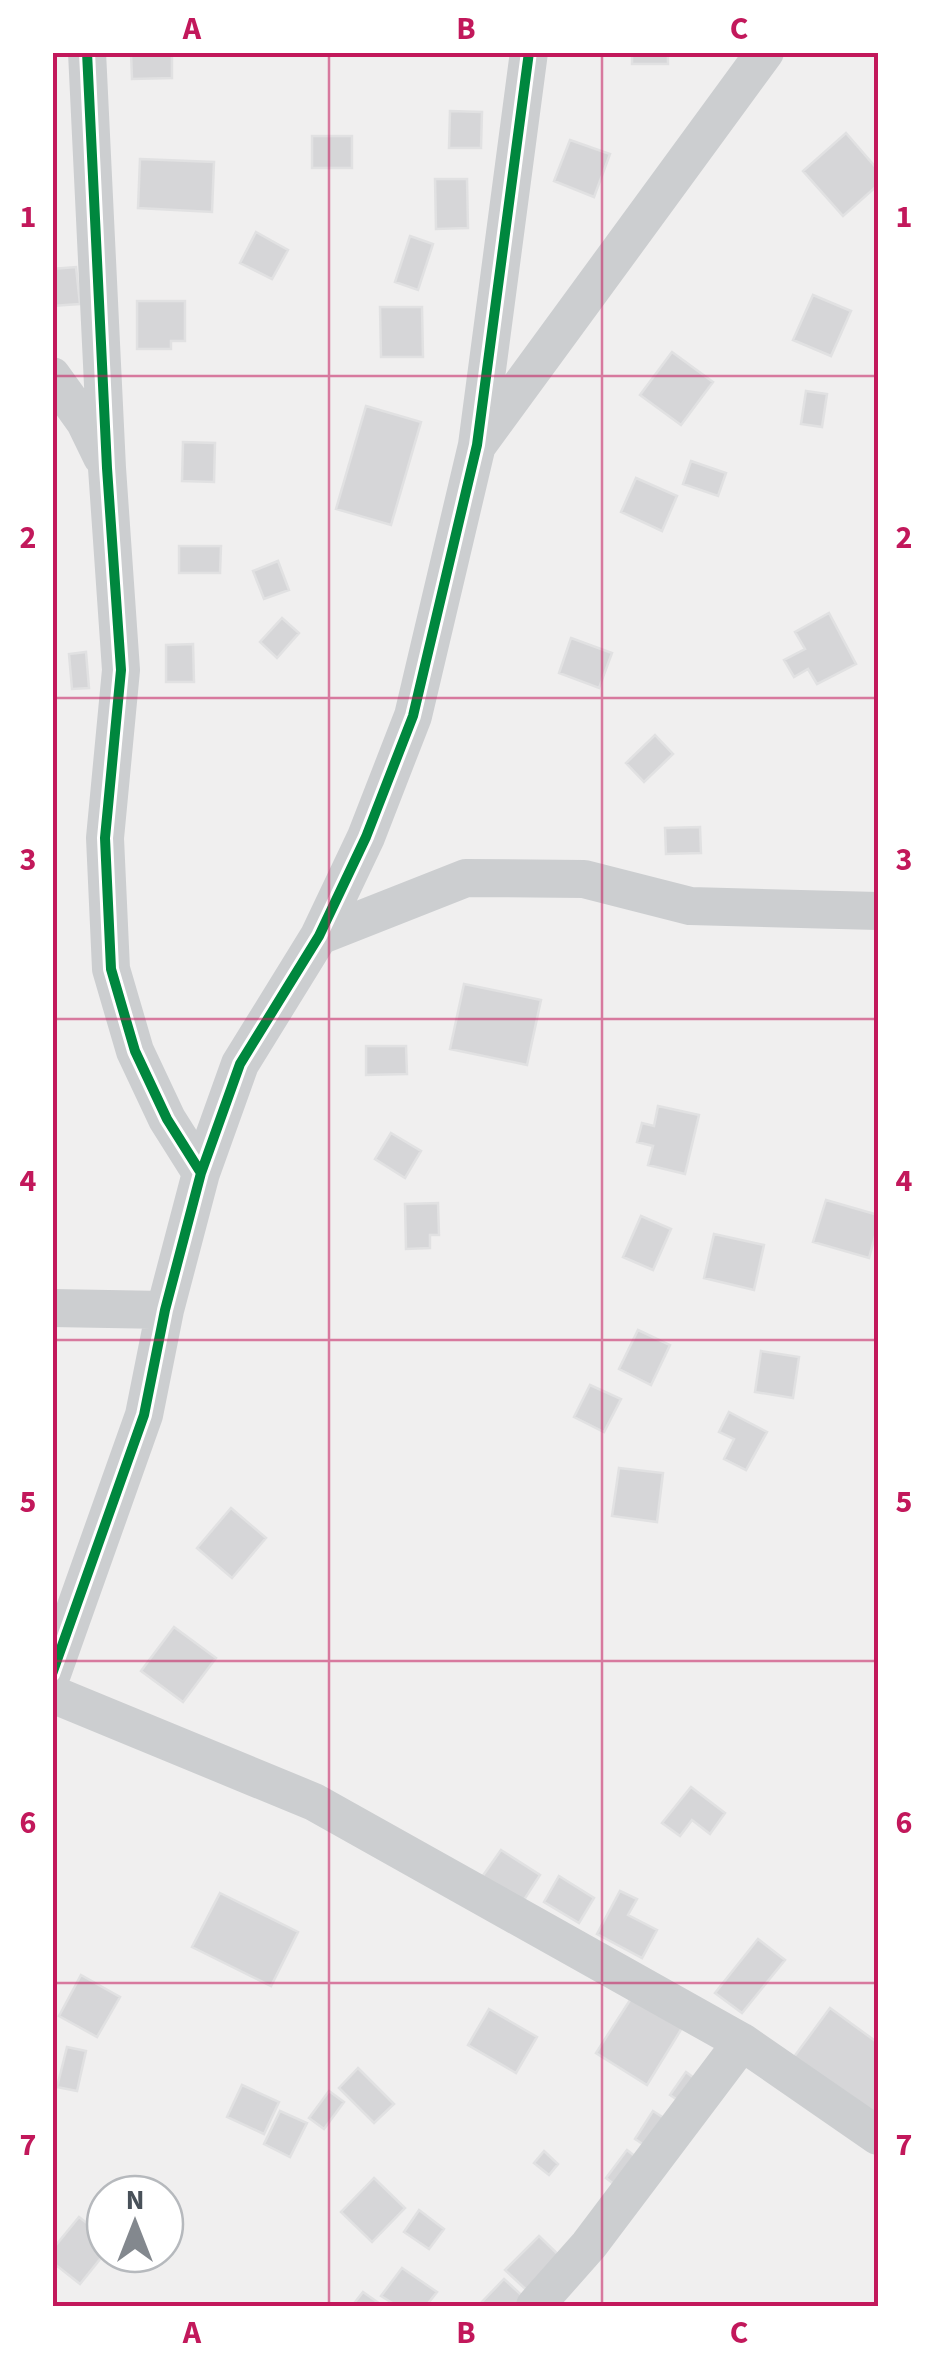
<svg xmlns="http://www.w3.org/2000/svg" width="931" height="2359" viewBox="0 0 931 2359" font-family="'Source Sans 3',sans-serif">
<rect width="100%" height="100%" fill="#f0efef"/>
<path fill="#d6d6d8" stroke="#e1e1e2" stroke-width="2.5" d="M131,52H172V78L132,79Z
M632,52H668V64H632Z
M450,111L482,112L481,148H449Z
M846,133L878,170V185L843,216L803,171Z
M312,136H352V168H312Z
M570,140L610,154L594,197L554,181Z
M140,159L214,162L212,212L138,208Z
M435,179H467L468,228L436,229Z
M256,232L288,250L272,279L240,263Z
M410,236L433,244L418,290L395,282Z
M76,267L80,304L52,306V269Z
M813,295L851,311L831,356L793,340Z
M137,301H185V341H171V349H137Z
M380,307H422L423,357H381Z
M672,352L713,382L681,425L640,395Z
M806,391L827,394L822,427L801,424Z
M366,406L421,422L391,525L336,509Z
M183,442L215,443L214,482L182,481Z
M691,461L726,473L718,496L683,484Z
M636,478L677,496L662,531L621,512Z
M179,546H221L220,573H179Z
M278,561L289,590L264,599L253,571Z
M829,613L856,664L817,684L808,669L794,677L784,660L805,649L795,632Z
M282,618L299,633L277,658L260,642Z
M571,638L612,653L599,688L559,673Z
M193,644L194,682H166V645Z
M86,652L89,688L72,689L69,654Z
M655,735L673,754L644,782L626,763Z
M700,827L701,853L666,854L665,828Z
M464,984L541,1000L527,1065L450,1049Z
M366,1046H406L407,1074L366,1075Z
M658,1106L699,1115L685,1174L648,1165L653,1146L637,1142L642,1123L654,1126Z
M391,1133L421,1151L405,1178L375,1159Z
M826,1200L878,1215V1225L869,1258L813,1242Z
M438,1203L439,1235H430V1248L406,1249L405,1204Z
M641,1216L671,1229L653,1270L623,1257Z
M714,1234L764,1245L754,1290L704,1278Z
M638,1330L670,1345L651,1385L619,1369Z
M761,1351L799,1357L793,1398L755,1392Z
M590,1385L621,1399L604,1432L574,1417Z
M729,1412L767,1432L746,1470L724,1459L734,1439L719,1432Z
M619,1468L663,1473L657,1522L612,1516Z
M231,1508L266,1538L232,1578L197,1548Z
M174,1627L216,1658L183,1702L141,1671Z
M691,1787L725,1813L710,1834L692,1820L680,1836L662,1823Z
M501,1850L540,1875L522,1903L482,1877Z
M559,1876L594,1898L579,1923L544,1902Z
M620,1891L637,1899L628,1915L657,1930L642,1958L597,1934Z
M220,1893L298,1932L271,1986L192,1947Z
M758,1939L785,1960L742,2013L715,1993Z
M81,1975L120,1997L97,2037L59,2016Z
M632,1997L682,2028L647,2085L596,2053Z
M830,2008L878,2043V2125L791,2061Z
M489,2009L537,2037L516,2073L468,2045Z
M67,2047L86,2051L77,2091L57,2087Z
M358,2068L394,2104L374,2123L339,2088Z
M686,2072L697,2080L682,2103L670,2095Z
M242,2085L279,2102L264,2134L227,2117Z
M329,2091L344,2102L324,2129L309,2118Z
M280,2111L307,2123L290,2157L264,2144Z
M653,2111L672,2123L653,2151L635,2139Z
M627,2150L645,2164L624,2192L606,2178Z
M544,2151L558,2164L549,2175L534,2163Z
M374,2178L405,2208L372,2242L341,2212Z
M419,2210L444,2229L429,2249L404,2232Z
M79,2217L105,2237V2253L80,2284L52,2262V2250Z
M539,2236L567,2263L534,2297L505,2270Z
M402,2268L437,2292L426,2306H397L381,2296Z
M504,2279L530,2303L526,2306H478Z
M363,2292L383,2306H352Z"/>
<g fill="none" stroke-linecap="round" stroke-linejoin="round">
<path stroke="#ccced0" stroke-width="38" d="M87,52L107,468L121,670L105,838L111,969L135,1051L167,1119L201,1173
M52,376L85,422L102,457
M479,443L765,52
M319,936L466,878L584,879L690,906L878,911
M52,1308L165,1310
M52,1674L144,1415L165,1310L201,1173L240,1064L319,936L366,837L413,716L477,445L529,52
M52,1694L314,1802L742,2042L878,2136
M535,2306L589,2245L742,2042"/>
<g stroke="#fff" stroke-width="16">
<path id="cycleway" d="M87,52L107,468L121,670L105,838L111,969L135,1051L167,1119L201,1173
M52,1674L144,1415L165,1310L201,1173L240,1064L319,936L366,837L413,716L477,445L529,52"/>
</g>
<use href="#cycleway" stroke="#00873e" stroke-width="10"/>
</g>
<path fill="none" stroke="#c2185b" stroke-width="2.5" stroke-opacity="0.55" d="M329,52V2306M602,52V2306M52,376H878M52,698H878M52,1019H878M52,1340H878M52,1661H878M52,1983H878"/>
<rect width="931" height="2359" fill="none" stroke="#ffffff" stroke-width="110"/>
<g transform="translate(135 2224)"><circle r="48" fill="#ffffff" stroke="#b6b9bd" stroke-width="2.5"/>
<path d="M0-8L18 38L0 25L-18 38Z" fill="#83888e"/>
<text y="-15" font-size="28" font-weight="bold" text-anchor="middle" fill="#495159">N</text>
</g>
<rect x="55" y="55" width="821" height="2249" fill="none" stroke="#c2185b" stroke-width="4"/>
<g font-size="32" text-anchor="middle" font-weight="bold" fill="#c2185b">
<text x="192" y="39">A</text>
<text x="466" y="39">B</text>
<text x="739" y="39">C</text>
<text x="28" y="227">1</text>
<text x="904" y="227">1</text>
<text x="28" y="548">2</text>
<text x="904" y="548">2</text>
<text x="28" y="870">3</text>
<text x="904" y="870">3</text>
<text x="28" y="1191">4</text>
<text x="904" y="1191">4</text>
<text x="28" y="1512">5</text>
<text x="904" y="1512">5</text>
<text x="28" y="1833">6</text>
<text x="904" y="1833">6</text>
<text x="28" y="2155">7</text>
<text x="904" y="2155">7</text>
<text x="192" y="2343">A</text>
<text x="466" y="2343">B</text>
<text x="739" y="2343">C</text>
</g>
</svg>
